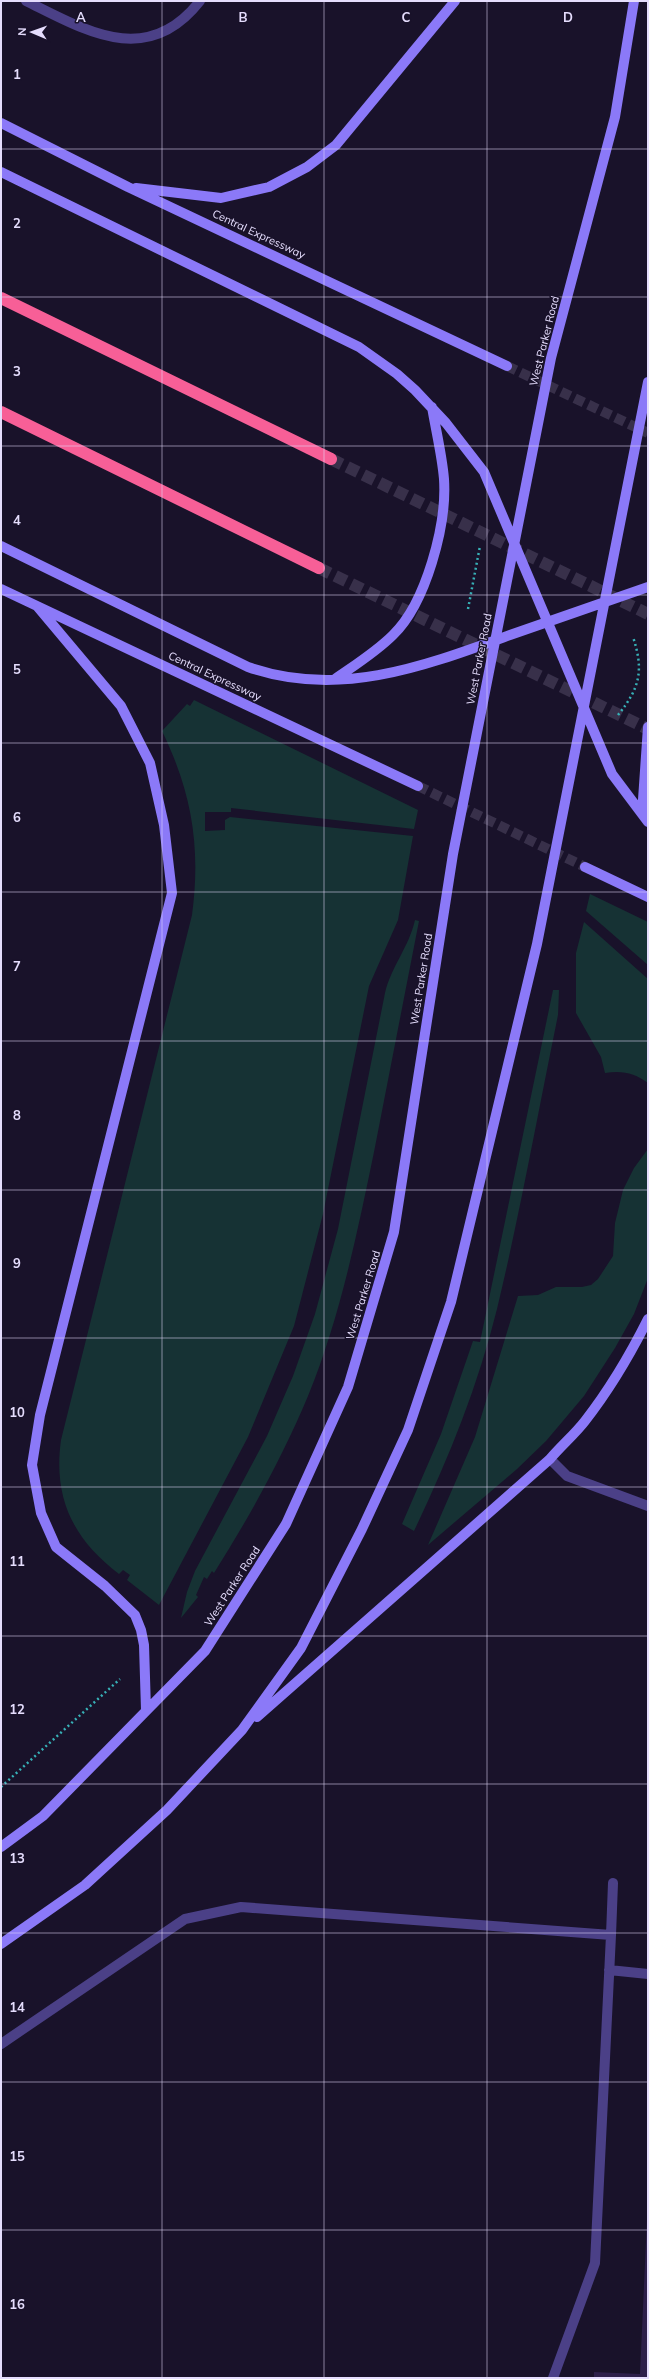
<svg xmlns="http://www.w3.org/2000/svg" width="649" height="2379" viewBox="0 0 649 2379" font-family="Mulish,sans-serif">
<rect width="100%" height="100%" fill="#19122a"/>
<path fill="#163234" d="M194,700L418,810L414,829L231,808V812H205V831L225,830V820L230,817L413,836L398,920L369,986L323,1214L294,1326L248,1437L159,1605L127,1580L130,1575L123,1570L119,1574C73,1539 53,1498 61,1440L192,915C201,847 192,793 162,731L187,704L190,706Z
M590,894L648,922V965L586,911Z
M415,920L419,921C404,998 389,1075 374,1152C357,1234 340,1318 308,1396C282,1458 250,1516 214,1573L212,1571L207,1579L204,1577L196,1595L198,1597L181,1618L187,1592L195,1571L267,1436L293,1376L315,1314L338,1229L385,993C391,967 409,947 415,920Z
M584,922L648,979V1083C635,1073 622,1070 605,1073L601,1057L576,1013V953Z
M553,990H559L558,1015C538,1113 520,1213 497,1309C478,1386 448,1460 414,1531L402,1524L441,1434L473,1341L480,1342Z
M648,1149V1278L634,1314L615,1348L584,1396L546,1441L517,1469L428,1545L475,1437L518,1296L538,1295L556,1287H582L591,1285L598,1279L613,1256L615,1223L623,1190L634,1168Z"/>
<path fill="#2d1f4a" d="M647,2219L648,2378H594V2372L640,2374Z"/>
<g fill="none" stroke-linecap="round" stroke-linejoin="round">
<path stroke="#38304a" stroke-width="10" stroke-dasharray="10 5" stroke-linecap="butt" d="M507,366L648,433
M418,786L585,867"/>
<path stroke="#38304a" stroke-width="12" stroke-dasharray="12 6" stroke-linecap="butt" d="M331,459L648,614
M319,568L648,729"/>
<path stroke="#37b1b7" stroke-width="2.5" stroke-dasharray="2 3" stroke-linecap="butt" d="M468,609L480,546
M618,715C640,688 644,670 633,637
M1,1787L120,1679"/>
<path stroke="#4b4087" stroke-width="10" d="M26,1C85,30 147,69 200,1
M550,1459L567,1476L648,1506
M611,1935L613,1883
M609,1970L648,1974
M1,2044L185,1919L241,1907L611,1935L595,2263L553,2378"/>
<path stroke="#8b79f8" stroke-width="10" d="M1,123L128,187L507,366
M1,172L359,347L397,374L415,390L446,423L484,472L612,774L648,822
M136,188L221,198L269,187L307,167L336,145L455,1
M1,546L248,667C339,699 425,666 510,635C556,619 602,603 648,587
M1,589L418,786
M37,606L121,706L150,763L164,825L172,893L40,1415L32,1465L41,1513L56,1547L105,1586L135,1615L141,1630L144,1645L146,1710
M335,679C355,665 376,652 393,635C426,603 447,525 444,479C442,455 436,431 432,407
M642,814L648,727
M585,867L648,897
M257,1717L550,1459C561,1446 575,1434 585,1421C610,1389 630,1355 648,1319
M1,1847L43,1816L205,1651L286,1524L348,1387L394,1232L453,854L551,358L615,117L634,1
M1,1944L85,1885L167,1810L242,1730L301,1648L362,1529L408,1430L451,1302L537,944L648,382"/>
<path stroke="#f75f97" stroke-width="12" d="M1,298L331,459
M1,412L319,568"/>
</g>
<path fill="none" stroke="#e5ddfd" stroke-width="1" stroke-opacity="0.55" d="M162,1V2378M324,1V2378M487,1V2378M1,149H648M1,297H648M1,446H648M1,595H648M1,743H648M1,892H648M1,1041H648M1,1190H648M1,1338H648M1,1487H648M1,1636H648M1,1784H648M1,1933H648M1,2082H648M1,2230H648"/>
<g text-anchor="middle" stroke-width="3" stroke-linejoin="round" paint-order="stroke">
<g font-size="11" fill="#e5ddfd" stroke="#19122a">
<text transform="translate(259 234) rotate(25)" y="4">Central Expressway</text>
<text transform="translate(544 341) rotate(-76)" y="4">West Parker Road</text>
<text transform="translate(479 659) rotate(-79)" y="4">West Parker Road</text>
<text transform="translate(215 676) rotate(25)" y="4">Central Expressway</text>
<text transform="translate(421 979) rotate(-81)" y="4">West Parker Road</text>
<text transform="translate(363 1295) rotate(-73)" y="4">West Parker Road</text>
<text transform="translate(232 1586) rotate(-57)" y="4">West Parker Road</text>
</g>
</g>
<g font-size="13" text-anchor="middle" font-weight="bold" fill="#e5ddfd" stroke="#19122a" stroke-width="3" stroke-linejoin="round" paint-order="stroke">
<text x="81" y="22">A</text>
<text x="243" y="22">B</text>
<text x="406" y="22">C</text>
<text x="568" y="22">D</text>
<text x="17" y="79">1</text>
<text x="17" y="228">2</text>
<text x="17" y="376">3</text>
<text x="17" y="525">4</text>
<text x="17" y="674">5</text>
<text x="17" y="822">6</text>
<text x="17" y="971">7</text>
<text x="17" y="1120">8</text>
<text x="17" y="1268">9</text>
<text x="17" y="1417">10</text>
<text x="17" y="1566">11</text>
<text x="17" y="1714">12</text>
<text x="17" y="1863">13</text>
<text x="17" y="2012">14</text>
<text x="17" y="2161">15</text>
<text x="17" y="2309">16</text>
</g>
<rect width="649" height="2379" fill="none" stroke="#e5ddfd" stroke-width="4"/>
<g transform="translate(32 32) rotate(272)" stroke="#19122a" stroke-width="3" paint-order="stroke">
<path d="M0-3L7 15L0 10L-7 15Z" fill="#e5ddfd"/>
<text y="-6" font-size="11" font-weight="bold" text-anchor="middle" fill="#e5ddfd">N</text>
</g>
</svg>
